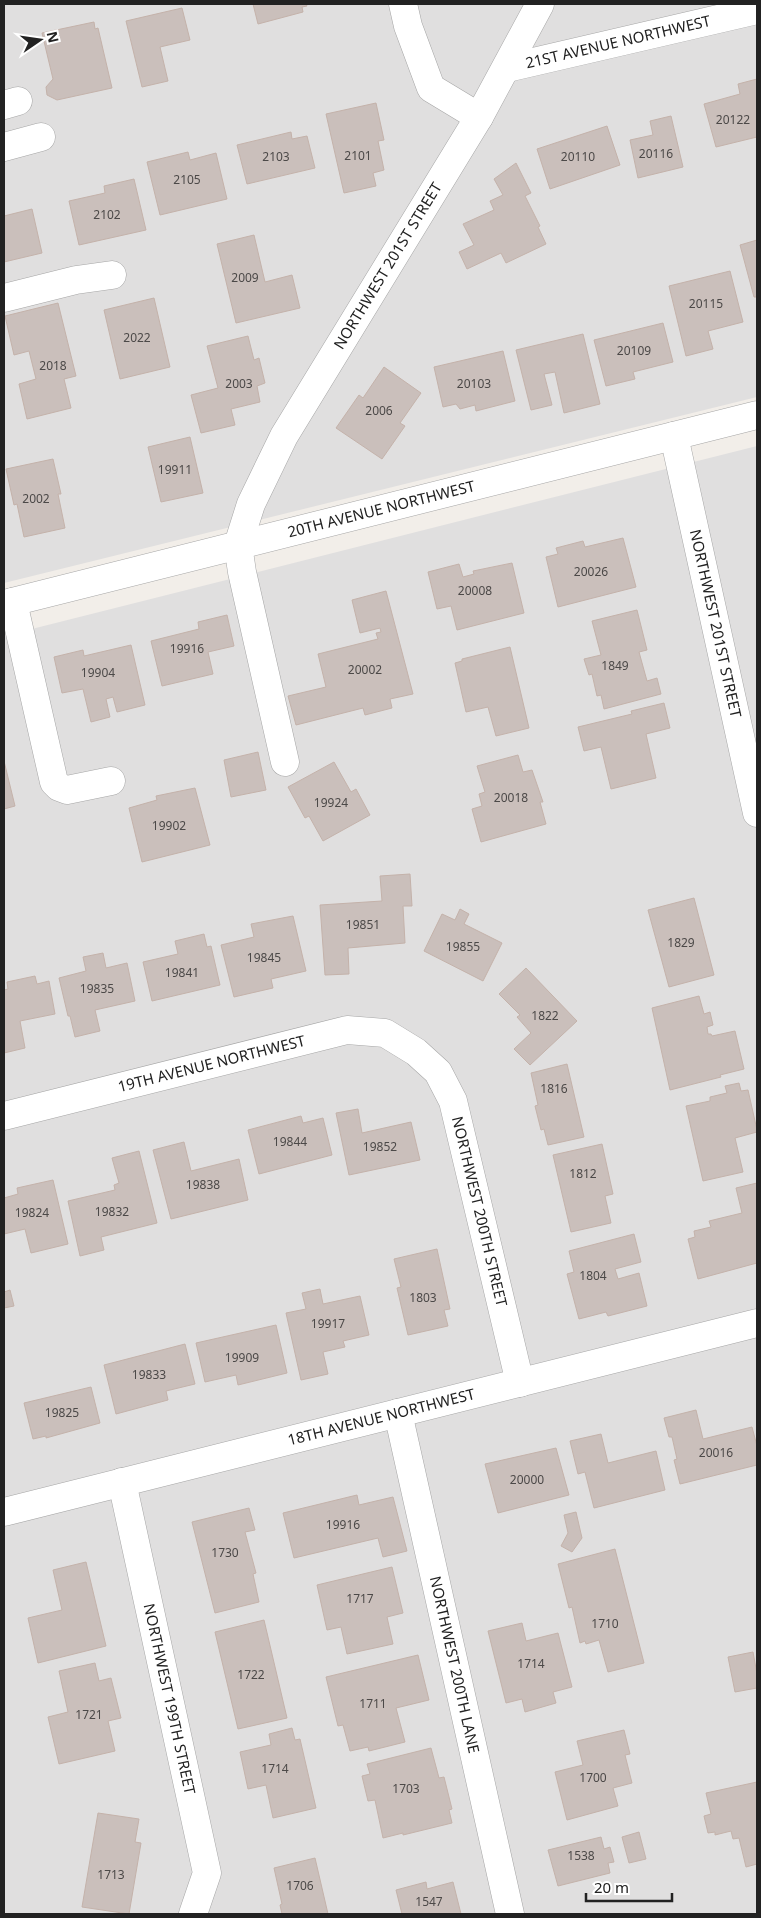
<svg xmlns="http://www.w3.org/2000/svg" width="761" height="1918" viewBox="0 0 761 1918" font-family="'Noto Sans',sans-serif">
<rect width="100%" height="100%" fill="#f2eee9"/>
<path fill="#e0dfdf" d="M4,4H757V397L4,583Z
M757,446V1914H4V636Z"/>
<path fill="#cabfbb" stroke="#c4b2aa" d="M253,4H306L307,6L302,7L303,12L258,24Z
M182,8L190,40L160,47L168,81L142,87L126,21Z
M94,22L95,29L98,28L112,88L57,100L47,95L46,87L53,79L42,33Z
M757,79V137L716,147L704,104L740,94L738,84Z
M376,103L384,140L378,141L384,170L373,173L376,186L344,193L326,114Z
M671,116L683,167L638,178L630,140L653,135L650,121Z
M607,126L620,165L550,189L537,149Z
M291,132L292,139L307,136L315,168L247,184L237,145Z
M188,152L190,160L216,153L227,199L160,215L147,162Z
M516,163L531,193L525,196L540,226L538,227L546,244L506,263L501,253L467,269L459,252L474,245L463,224L494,210L490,201L503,195L494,179Z
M134,179L146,230L79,245L69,201L105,193L104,186Z
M32,209L42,253L4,262V216Z
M254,235L265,282L292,275L300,308L236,323L217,244Z
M757,240V297H754L740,245Z
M730,271L743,322L708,331L713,349L686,356L669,286Z
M154,298L170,367L120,379L104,310Z
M58,303L76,376L64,379L71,408L27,419L19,384L36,379L29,351L14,355L5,316Z
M663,323L673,362L633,372L635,379L606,386L594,340Z
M583,334L600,404L564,413L555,372L544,374L552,405L531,410L516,350Z
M248,336L254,360L259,358L265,383L257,386L260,402L231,409L235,425L201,433L191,395L218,388L207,346Z
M503,351L515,401L476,411L475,405L460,409L456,404L443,407L434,367Z
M384,367L421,393L400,423L405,426L382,459L336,428L359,395L363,398Z
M190,437L203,493L161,502L148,447Z
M53,459L61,494H58L65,528L24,537L17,504L14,505L6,469Z
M623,538L636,587L558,607L546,557L558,554L556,548L583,541L585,547Z
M512,563L524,613L457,630L451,606L437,609L428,572L459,564L463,577L474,574L473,571Z
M386,591L413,694L390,699L392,708L365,715L363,708L296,725L288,696L326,687L318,654L378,639L376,633L381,632L380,628L360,633L352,600Z
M637,610L647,650L639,652L647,681L657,678L661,694L604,709L601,695L597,696L592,674L589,675L584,659L601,655L592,621Z
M227,615L234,646L208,652L213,674L162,686L151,641L199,629L198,622Z
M131,645L145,705L117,712L113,697L106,699L110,717L91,722L83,689L62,693L54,657L83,650L84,656Z
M510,647L529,728L496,736L488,707L466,712L455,663L462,661V659Z
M664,703L670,728L646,734L656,778L611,789L601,747L584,751L578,727L632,714L631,711Z
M258,752L266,790L231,797L224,760Z
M518,755L523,772L532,770L543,802H540L546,824L481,842L472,809L482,806L479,794L485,792L477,766Z
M4,761L15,806L4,809Z
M334,762L351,792L356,789L370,815L323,841L309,816L305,818L288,787Z
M195,788L210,845L142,862L129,808L157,800L156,796Z
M410,874L412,906H403L405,943L348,948L349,974L325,975L320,905L382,901L380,876Z
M694,898L714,975L669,987L648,910Z
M460,909L469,914L464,924L502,943L483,981L424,951L442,914L455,920Z
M293,916L306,971L271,979L273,988L234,997L221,945L254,937L251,924Z
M204,934L207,947L211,946L220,985L152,1001L143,962L178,954L175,941Z
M103,953L106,968L127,963L135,1001L95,1010L100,1031L75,1037L70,1016H68L59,978L86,971L83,957Z
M526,968L577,1021L530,1065L514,1049L531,1033L517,1017L520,1015L499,994Z
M35,976L37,984L49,981L55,1014L20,1021L25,1048L4,1053V990L8,989L7,982Z
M699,996L704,1014L710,1012L713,1025L707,1027L708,1034H711L712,1036L735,1031L744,1069L720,1075L721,1077L670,1090L652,1008Z
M567,1064L584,1137L548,1145L544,1129L541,1130L535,1106L538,1105L531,1073Z
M739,1083L741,1091L748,1090L757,1130V1132L735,1138L743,1172L703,1181L686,1106L710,1101V1097L727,1093L725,1086Z
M358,1109L362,1133L411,1122L420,1160L349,1175L336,1113Z
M301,1116L303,1123L323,1118L332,1155L259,1174L248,1130Z
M184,1142L191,1171L239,1159L248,1200L171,1219L153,1150Z
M602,1144L613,1194L605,1196L611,1223L571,1232L553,1155Z
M139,1151L157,1223L101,1237L104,1250L80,1256L68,1201L115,1190L114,1185L119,1183L112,1158Z
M53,1180L68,1244L31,1253L25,1229L4,1234V1198L18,1194L17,1188Z
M757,1183V1263L698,1279L688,1239L695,1237L694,1231L711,1227L709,1221L742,1213L736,1188Z
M634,1234L641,1262L615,1269L618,1279L639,1273L647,1306L608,1316L606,1312L579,1319L567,1274L574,1272L569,1251Z
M437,1249L450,1309L444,1310L448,1326L408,1335L397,1288L401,1287L394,1259Z
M320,1289L323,1304L360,1296L369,1335L343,1341L345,1347L323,1352L328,1374L301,1380L286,1313L306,1309L302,1293Z
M10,1290L14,1306L4,1308V1292Z
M276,1325L287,1373L238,1385L236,1375L205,1382L196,1343Z
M185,1344L195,1384L166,1391L168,1400L116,1414L104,1365Z
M91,1387L100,1423L46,1438V1436L33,1439L24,1403Z
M696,1410L703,1439L752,1427L757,1446V1465L680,1484L674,1460L677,1459L672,1437H669L664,1418Z
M601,1434L608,1463L656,1451L665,1490L594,1508L585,1472L578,1474L570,1441Z
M556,1448L569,1495L498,1513L485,1464Z
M357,1495L359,1505L393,1497L407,1551L383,1557L378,1538L294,1558L283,1513Z
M249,1508L255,1530L245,1532L256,1573L253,1574L259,1602L215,1613L192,1522Z
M576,1512L582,1538L572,1552L561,1546L568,1533L564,1515Z
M615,1549L644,1663L608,1672L599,1640L586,1644L585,1641L580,1643L572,1607L569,1608L558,1564Z
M86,1562L106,1646L38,1663L28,1618L62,1610L53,1570Z
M392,1567L403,1613L387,1617L393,1644L347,1654L341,1627L327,1630L317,1585Z
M264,1620L287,1718L238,1729L215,1632Z
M522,1623L526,1641L558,1633L572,1687L553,1692L556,1703L525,1712L522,1699L506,1703L488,1631Z
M753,1652L757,1674V1688L735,1692L728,1657Z
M418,1655L429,1700L396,1708L405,1742L369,1751L368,1747L350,1751L343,1725L338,1726L326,1677Z
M95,1663L99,1681L111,1678L121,1718L108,1721L115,1751L59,1764L48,1717L68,1712L59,1671Z
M292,1728L295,1740L300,1739L316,1808L273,1818L266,1785L248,1789L240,1752L271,1745L269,1734Z
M624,1730L630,1754L625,1755L632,1783L613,1788L618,1806L567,1820L555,1772L583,1765L577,1741Z
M431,1748L439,1778L444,1777L452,1809L449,1810L452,1823L403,1835V1833L383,1838L375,1800L368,1801L362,1776L370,1774L367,1764Z
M757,1782V1864L746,1867L739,1838L733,1839L731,1831L715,1835V1832L708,1833L704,1816L711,1814L706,1793Z
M98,1813L139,1819L135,1842L141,1843L129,1914L82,1907Z
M639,1832L646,1859L629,1863L622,1837Z
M601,1837L604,1849L610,1847L614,1862L608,1863L610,1873L558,1886L548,1850Z
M315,1858L328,1914H282L280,1905L282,1904L274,1868Z
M426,1882L427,1889L453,1882L461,1914H402L396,1890Z"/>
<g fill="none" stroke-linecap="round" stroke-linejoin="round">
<g stroke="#a6a6a6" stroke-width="29">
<g id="minor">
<path id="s1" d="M507,68L757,10"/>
<path d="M4,105L18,101"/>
<path d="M479,117L540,4"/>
<path d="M4,147L41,137"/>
<path d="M4,298L76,280L112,275"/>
<path id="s2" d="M674,436L757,813"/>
<path d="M13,602L54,782L59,787L67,790L111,781"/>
<path id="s3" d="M4,604L757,415"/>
<path id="s4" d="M285,762L242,572L238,545L251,504L284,436L479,117L431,88L408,26L403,4"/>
<path id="s5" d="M4,1116L347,1030L385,1033L416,1052L438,1072L453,1101L520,1383"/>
<path id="s6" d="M398,1413L510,1914"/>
<path id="s7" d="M122,1482L207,1873L193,1914"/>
<path id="s8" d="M4,1512L757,1323"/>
</g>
</g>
<use href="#minor" stroke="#fff" stroke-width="28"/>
</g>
<g text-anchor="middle" stroke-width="4" stroke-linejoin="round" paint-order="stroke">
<g font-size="12" fill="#4c4948">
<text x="733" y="124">20122</text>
<text x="656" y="158">20116</text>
<text x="358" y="160">2101</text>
<text x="276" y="161">2103</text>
<text x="578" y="161">20110</text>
<text x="187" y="184">2105</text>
<text x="107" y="219">2102</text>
<text x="245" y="282">2009</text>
<text x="706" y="308">20115</text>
<text x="137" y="342">2022</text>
<text x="634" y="355">20109</text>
<text x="53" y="370">2018</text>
<text x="239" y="388">2003</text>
<text x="474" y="388">20103</text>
<text x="379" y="415">2006</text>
<text x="175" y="474">19911</text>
<text x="36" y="503">2002</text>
<text x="591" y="576">20026</text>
<text x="475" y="595">20008</text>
<text x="187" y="653">19916</text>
<text x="615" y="670">1849</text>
<text x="365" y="674">20002</text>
<text x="98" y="677">19904</text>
<text x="511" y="802">20018</text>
<text x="331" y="807">19924</text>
<text x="169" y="830">19902</text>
<text x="363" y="929">19851</text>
<text x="681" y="947">1829</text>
<text x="463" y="951">19855</text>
<text x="264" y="962">19845</text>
<text x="182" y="977">19841</text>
<text x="97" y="993">19835</text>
<text x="545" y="1020">1822</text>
<text x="554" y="1093">1816</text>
<text x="290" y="1146">19844</text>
<text x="380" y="1151">19852</text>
<text x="583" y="1178">1812</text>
<text x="203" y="1189">19838</text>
<text x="112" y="1216">19832</text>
<text x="32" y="1217">19824</text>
<text x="593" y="1280">1804</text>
<text x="423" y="1302">1803</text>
<text x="328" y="1328">19917</text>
<text x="242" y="1362">19909</text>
<text x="149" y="1379">19833</text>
<text x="62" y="1417">19825</text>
<text x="716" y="1457">20016</text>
<text x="527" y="1484">20000</text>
<text x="343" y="1529">19916</text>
<text x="225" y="1557">1730</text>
<text x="360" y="1603">1717</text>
<text x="605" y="1628">1710</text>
<text x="531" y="1668">1714</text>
<text x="251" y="1679">1722</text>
<text x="373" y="1708">1711</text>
<text x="89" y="1719">1721</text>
<text x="275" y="1773">1714</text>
<text x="593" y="1782">1700</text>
<text x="406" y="1793">1703</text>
<text x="581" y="1860">1538</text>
<text x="111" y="1879">1713</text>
<text x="300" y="1890">1706</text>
<text x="429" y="1906">1547</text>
</g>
<g font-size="15" fill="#222" stroke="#fff">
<text dy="5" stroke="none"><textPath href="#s1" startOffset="114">21ST AVENUE NORTHWEST</textPath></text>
<text dy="5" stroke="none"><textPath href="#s4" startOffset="540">NORTHWEST 201ST STREET</textPath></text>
<text dy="5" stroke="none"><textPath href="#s3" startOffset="389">20TH AVENUE NORTHWEST</textPath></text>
<text dy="5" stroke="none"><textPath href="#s2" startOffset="192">NORTHWEST 201ST STREET</textPath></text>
<text dy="5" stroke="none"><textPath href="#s5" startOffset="214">19TH AVENUE NORTHWEST</textPath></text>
<text dy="5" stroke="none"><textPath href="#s5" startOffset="604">NORTHWEST 200TH STREET</textPath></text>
<text dy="5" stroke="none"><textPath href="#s8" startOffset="389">18TH AVENUE NORTHWEST</textPath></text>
<text dy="5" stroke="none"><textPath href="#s6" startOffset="258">NORTHWEST 200TH LANE</textPath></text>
<text dy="5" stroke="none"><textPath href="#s7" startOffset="222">NORTHWEST 199TH STREET</textPath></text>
</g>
</g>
<rect width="761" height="1918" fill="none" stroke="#222222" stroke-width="10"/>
<g transform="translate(40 40) rotate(77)" stroke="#ffffff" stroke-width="4" paint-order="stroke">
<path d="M0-4L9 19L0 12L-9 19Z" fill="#222222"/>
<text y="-8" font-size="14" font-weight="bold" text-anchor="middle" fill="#222222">N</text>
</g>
<path d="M586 1893v8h86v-8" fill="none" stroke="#222222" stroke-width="2.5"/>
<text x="594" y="1893" font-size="15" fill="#222222" stroke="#ffffff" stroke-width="4" paint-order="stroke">20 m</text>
</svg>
